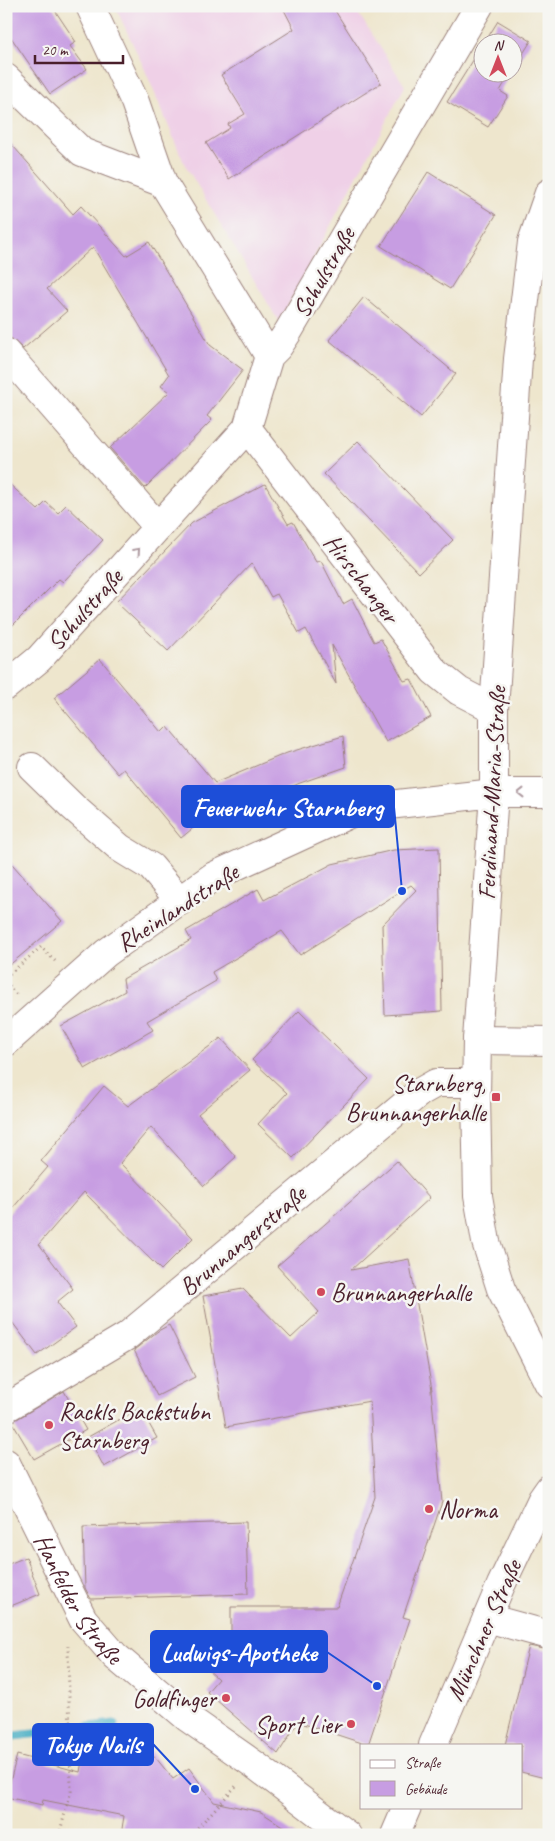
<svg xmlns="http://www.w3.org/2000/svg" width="555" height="1841" viewBox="0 0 555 1841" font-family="Caveat,sans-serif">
<rect width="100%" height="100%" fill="#f6f6f2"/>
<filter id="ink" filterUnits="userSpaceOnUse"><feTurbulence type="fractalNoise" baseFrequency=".02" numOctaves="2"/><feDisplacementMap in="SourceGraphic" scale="10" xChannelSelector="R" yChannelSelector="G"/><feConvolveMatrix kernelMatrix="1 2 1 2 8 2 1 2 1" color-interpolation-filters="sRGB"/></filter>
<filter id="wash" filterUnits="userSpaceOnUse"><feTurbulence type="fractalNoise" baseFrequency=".0096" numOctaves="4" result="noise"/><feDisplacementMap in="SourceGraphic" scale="20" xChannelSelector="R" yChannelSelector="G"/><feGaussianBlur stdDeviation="1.12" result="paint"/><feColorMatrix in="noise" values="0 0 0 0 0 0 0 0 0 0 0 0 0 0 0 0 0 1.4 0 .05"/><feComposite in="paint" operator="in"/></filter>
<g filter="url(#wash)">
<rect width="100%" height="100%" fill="#eee6cd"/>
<path fill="#efd0e7" d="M115,6H357L355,8L405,86L279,322L184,163L145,70Z"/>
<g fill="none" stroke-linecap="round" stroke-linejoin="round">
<path stroke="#43acc2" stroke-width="9" d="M6,1737L114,1724"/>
</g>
<g id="blocks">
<path fill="#c79de2" d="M6,6H52L76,42L70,46L87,69L50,94L6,30Z
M282,6H332L381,83L229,179L206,143L230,128L228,124L245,114L221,75L294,29Z
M498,21L531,41L512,71V42H485Z
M482,46V72H511L500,91L508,96L488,127L447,102Z
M6,138L73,214L81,206L126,256L149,242L210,345L243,370L207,416L212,420L145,488L110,448L169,392L161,386L169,375L93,247L47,289L67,311L23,349L11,338H6Z
M428,172L496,215L450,289L381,246Z
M364,297L456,374L421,417L329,340Z
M358,441L453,540L419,573L324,474Z
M6,481L38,510L46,502L58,513L66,505L103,540L63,582L59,579L6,632Z
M265,484L288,524L293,522L316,562L321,561L343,604L352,599L374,642L381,639L404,681L411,679L431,717L386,742L332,645L336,684L306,629L299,633L277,594L271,597L252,563L168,651L116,602L192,523Z
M100,659L161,732L167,726L215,783L287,753L343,736L346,767L300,783L251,804L242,788L181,838L124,769L118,774L54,698Z
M439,848L442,1011L385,1015L382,925L416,890L411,885L300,955L282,931L212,972L216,981L147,1021L153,1030L85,1069L61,1026L125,991L123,979L191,940L186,931L258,889L264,900L332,864L394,850Z
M6,857L62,921L6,968Z
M299,1011L369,1079L293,1158L258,1124L287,1093L252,1060Z
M221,1038L250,1070L198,1114L236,1157L204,1186L151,1127L120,1163L193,1238L161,1270L84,1192L39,1244L73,1289L57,1302L76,1327L37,1355L6,1314V1216L48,1167L41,1161L104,1086L128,1106Z
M397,1161L430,1198L351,1270L409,1259L432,1390H431L442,1502L403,1617L410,1619L368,1745L298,1722L278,1754L207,1692L218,1679L203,1665L214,1649L231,1653V1607H337L375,1497L370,1401L226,1427L203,1296L243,1289L291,1338L319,1312L277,1266Z
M169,1325L195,1377L157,1396L134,1350L158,1331Z
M64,1391L86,1430L34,1459L12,1422Z
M140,1408L157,1438L104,1467L88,1437Z
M246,1522L248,1594L91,1599L85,1588L83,1527Z
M26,1557L40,1594L6,1608V1565Z
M529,1646L549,1650V1779L521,1772V1745H505Z
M85,1744L138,1755L147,1747L173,1779L189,1768L214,1802L261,1812L296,1835H121L124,1816L43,1800L42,1805L6,1797L17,1755L80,1772Z"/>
</g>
</g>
<g filter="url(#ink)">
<use href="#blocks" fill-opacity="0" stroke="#9c827c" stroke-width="1"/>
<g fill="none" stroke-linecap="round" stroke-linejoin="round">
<g stroke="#9c827c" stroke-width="30">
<g id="minor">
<path d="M90,6L135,102L163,183L269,356"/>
<path d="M6,78L82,152L163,183"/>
<path d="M549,193L532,242L518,359L494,709V793L477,1040L476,1096L478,1196L486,1242L501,1289L549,1384"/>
<path d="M6,353L158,527"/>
<path d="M247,428L434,671L459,691L494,709"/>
<path d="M6,686L39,659L247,428L269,356L278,347L288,332L479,6"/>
<path d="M32,767L73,807L120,848L151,867L180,901"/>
<path d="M477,1040L549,1041"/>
<path d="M6,1042L106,953L214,876L362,808L494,793H549"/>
<path d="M6,1408L127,1336L420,1092L436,1083H476"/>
<path id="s1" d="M6,1463L83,1619L115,1656L188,1718L255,1765L347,1835"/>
<path d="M487,1618L549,1635"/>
</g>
</g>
<g stroke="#9c827c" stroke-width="30">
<path id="major" d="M433,1745L501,1585L542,1499L549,1489
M395,1835L407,1807"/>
</g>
<path stroke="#9c827c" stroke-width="3" stroke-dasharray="1 4" stroke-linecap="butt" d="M6,977L41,947L55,961
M6,982L17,995
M59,1835L71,1791L68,1646
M191,1835L237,1785"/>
<use href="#minor" stroke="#fff" stroke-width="28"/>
<use href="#major" stroke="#fff" stroke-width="28"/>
</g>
<defs><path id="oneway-chevron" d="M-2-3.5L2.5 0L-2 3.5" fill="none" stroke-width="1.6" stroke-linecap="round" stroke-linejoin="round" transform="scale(1.25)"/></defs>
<g stroke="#ae9aa0">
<use href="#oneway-chevron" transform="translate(137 551) rotate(-48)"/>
<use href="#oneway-chevron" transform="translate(521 793) rotate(180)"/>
</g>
</g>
<g fill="#d1495b" stroke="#f6f6f2" stroke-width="2">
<rect x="491" y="1092" width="10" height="10" rx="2.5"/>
<circle cx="321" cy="1292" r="5"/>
<circle cx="49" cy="1425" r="5"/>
<circle cx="429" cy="1509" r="5"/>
<circle cx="226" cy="1698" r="5"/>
<circle cx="351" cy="1724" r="5"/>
</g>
<g text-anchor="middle" stroke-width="5" stroke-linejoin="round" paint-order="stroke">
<g font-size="25" fill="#4a1f2b" stroke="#f6f6f2">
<text transform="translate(323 272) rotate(-60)" y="9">Schulstraße</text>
<text transform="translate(362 578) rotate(52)" y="9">Hirschanger</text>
<text transform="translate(84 609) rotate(-48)" y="9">Schulstraße</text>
<text transform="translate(491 793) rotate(-87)" y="9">Ferdinand-Maria-Straße</text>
<text transform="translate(177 907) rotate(-33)" y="9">Rheinlandstraße</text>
<text transform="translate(242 1240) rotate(-40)" y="9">Brunnangerstraße</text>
<text dy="9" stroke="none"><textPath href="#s1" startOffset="154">Hanfelder Straße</textPath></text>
<text transform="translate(483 1630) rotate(-66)" y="9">Münchner Straße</text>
</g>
<g font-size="25" fill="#4a1f2b" stroke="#f6f6f2" text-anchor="end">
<text x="486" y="1092">Starnberg,<tspan x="486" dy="29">Brunnangerhalle</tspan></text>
<text x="331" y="1301" text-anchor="start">Brunnangerhalle</text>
<text x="59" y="1420" text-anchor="start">Rackls Backstubn<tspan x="59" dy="29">Starnberg</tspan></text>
<text x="439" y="1518" text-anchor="start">Norma</text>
<text x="216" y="1707">Goldfinger</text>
<text x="341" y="1733">Sport Lier</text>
</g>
</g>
<path fill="none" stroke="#1d4ed8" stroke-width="2" d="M402 891L394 807M377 1686L327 1652M195 1789L153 1744"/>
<g fill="#1d4ed8" stroke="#f6f6f2" stroke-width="2">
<circle cx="402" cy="891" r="5"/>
<circle cx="377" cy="1686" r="5"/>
<circle cx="195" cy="1789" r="5"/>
</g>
<g fill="#1d4ed8" stroke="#1d4ed8" stroke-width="2">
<rect x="182" y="786" width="212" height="41" rx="5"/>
<rect x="151" y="1631" width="176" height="41" rx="5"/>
<rect x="33" y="1724" width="120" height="41" rx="5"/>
</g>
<g font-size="26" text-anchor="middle" font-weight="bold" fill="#fff">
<text x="288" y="816">Feuerwehr Starnberg</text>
<text x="239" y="1661">Ludwigs-Apotheke</text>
<text x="93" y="1753">Tokyo Nails</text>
</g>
<rect width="555" height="1841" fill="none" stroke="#f6f6f2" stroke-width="25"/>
<rect x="360" y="1744" width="162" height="65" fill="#f6f6f2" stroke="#b1a0a2"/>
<rect x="370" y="1760" width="25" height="8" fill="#ffffff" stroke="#b1a0a2"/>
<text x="405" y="1768" font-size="15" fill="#4a1f2b">Straße</text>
<rect x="370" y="1781" width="25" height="15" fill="#c79de2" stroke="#b1a0a2"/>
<text x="405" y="1794" font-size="15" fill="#4a1f2b">Gebäude</text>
<g transform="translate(498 58)"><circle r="24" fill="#f6f6f2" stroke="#b1a0a2"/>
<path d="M0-4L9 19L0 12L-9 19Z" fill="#d1495b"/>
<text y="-8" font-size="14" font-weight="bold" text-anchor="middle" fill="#4a1f2b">N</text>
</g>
<path d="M35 55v8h88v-8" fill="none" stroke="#4a1f2b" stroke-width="2.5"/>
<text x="42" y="55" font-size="15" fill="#4a1f2b" stroke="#f6f6f2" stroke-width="4" paint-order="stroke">20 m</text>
</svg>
